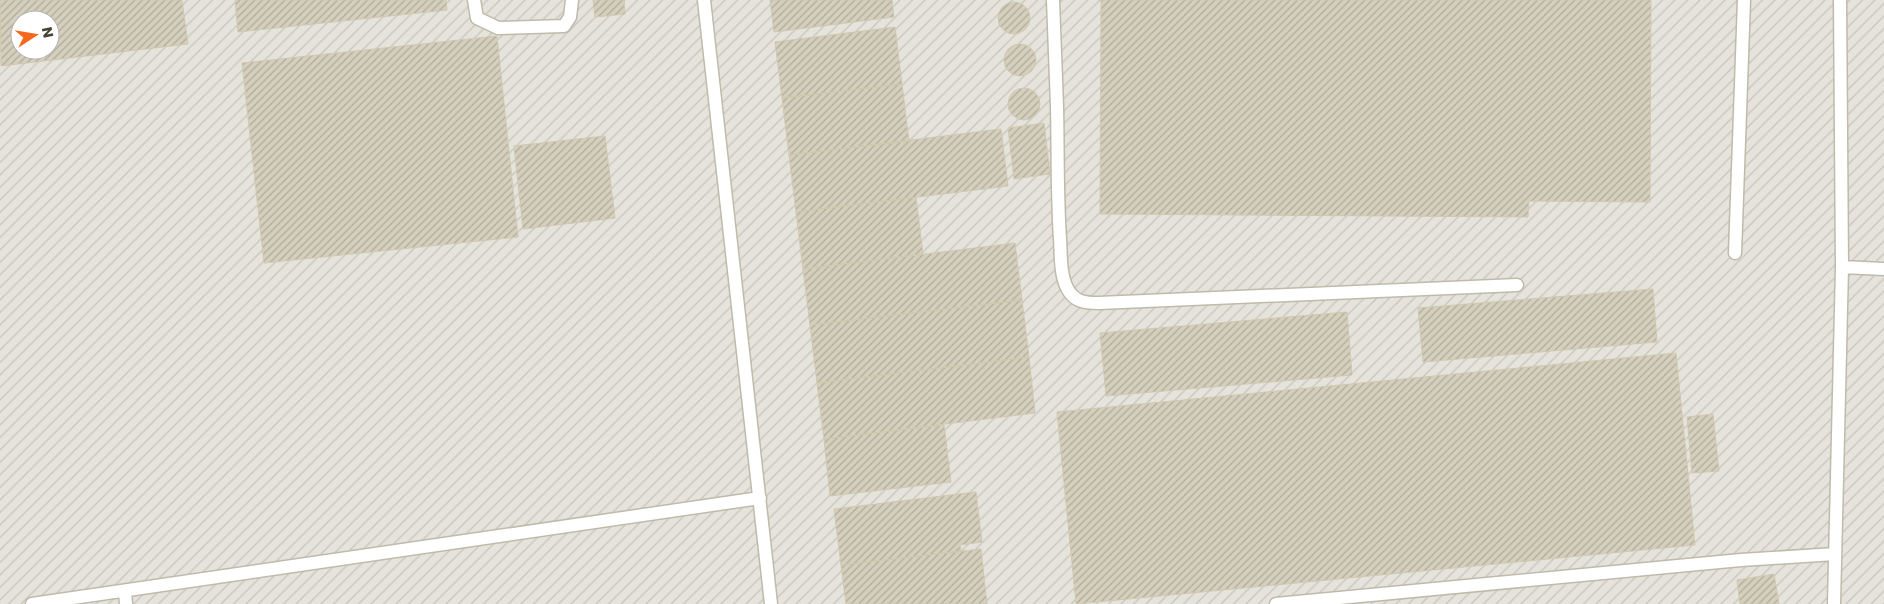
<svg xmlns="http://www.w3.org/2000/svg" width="1884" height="604" viewBox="0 0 1884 604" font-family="Poppins,sans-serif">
<defs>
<pattern id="industrial-furrows" width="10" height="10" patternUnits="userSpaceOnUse" patternTransform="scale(1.25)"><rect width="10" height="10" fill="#e6e3dc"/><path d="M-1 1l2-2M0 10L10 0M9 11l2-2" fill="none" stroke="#c7c4bd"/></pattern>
<pattern id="building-hatch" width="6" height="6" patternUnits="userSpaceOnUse" patternTransform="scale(1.25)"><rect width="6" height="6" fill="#d5d0bd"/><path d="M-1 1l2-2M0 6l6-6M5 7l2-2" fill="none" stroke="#afaa9a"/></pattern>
</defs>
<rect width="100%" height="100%" fill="#f3f2e7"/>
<path fill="url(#industrial-furrows)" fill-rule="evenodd" d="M0,0H1884V604H0ZM20,20H50V50H20Z"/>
<path fill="url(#building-hatch)" stroke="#cfc9b0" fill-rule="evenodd" d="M0,0H182L188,44L1,66ZM20,20H50V50H20Z
M235,0H446L447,10L238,32Z
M593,0H624L625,14L595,17Z
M770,0H892L894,17L774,32Z
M1101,0H1651L1650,202L1529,201L1528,217L1100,214Z
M998 18a16 16 0 1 1 32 0a16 16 0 1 1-32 0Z
M895,27L902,84L782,98L775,42Z
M497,36L518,237L264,263L242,63Z
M1004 60a16 16 0 1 1 32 0a16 16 0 1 1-32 0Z
M902,84L909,141L789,155L782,98Z
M1008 104a16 16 0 1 1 32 0a16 16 0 1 1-32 0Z
M1044,123L1050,174L1014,179L1008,128Z
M1001,129L1008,186L796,212L789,155Z
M605,136L615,218L523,229L514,146Z
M916,197L923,254L803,269L796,212Z
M1015,243L1022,300L810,325L803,269Z
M1653,289L1657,342L1423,362L1418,308Z
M1022,300L1029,357L817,383L810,325Z
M1347,312L1352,375L1106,396L1100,333Z
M1676,353L1695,545L1076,604L1057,412Z
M1029,357L1035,413L824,439L817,383Z
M1713,414L1719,471L1692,473L1687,417Z
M944,425L951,482L830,496L824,439Z
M976,492L982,542L960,545L961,551L841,565L834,509Z
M981,549L987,604H846L841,565Z
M1774,574L1779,604H1740L1737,580Z"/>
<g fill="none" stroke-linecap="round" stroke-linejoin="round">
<g stroke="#bfbbaa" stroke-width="15">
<path id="lane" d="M474,0L477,18L498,28L564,26L570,17L572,0
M704,0L771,604
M1053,0C1054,35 1056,71 1057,106C1058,151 1057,195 1060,239C1061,255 1060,274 1067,288C1074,302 1085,303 1099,303L1517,285
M1735,253L1744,0
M1842,267L1884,269
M125,591L126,604
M32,604L760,498
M1276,604L1741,560L1835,554
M1834,604L1842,267L1840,0"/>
</g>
<use href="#lane" stroke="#fff" stroke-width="12"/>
</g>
<g transform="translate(35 35) rotate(78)"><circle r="24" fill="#ffffff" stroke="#b5b4af"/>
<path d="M0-4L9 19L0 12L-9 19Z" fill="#f6661b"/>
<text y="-8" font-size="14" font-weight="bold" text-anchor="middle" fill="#464336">N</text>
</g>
</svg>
